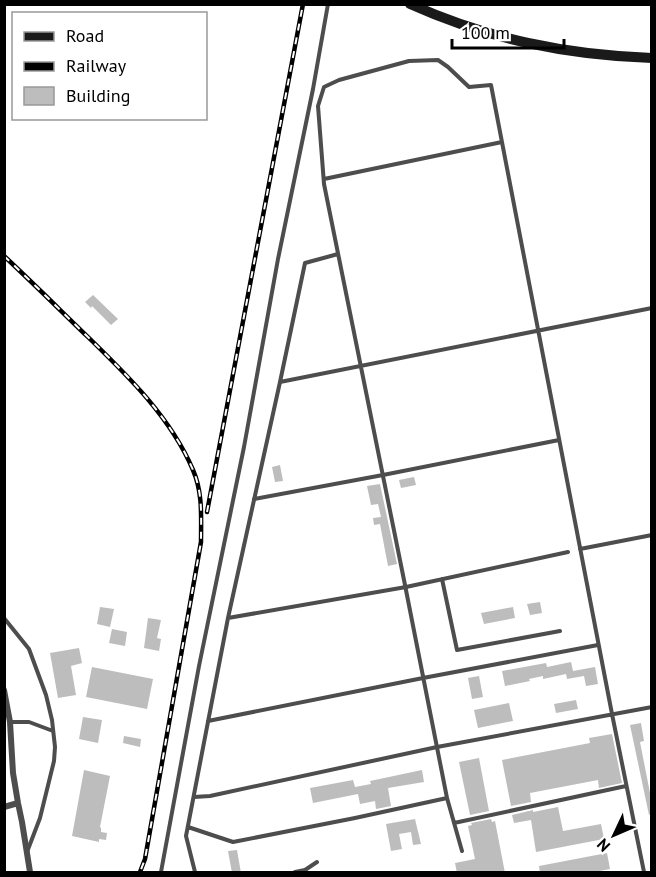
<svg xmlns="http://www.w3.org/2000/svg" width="656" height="877" viewBox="0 0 656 877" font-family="'PT Sans',sans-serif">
<rect width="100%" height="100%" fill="#fff"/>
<path fill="#bdbdbd" d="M93,295L118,319L111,325L92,306L91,308L85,302Z
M280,465L283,481L275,482L272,467Z
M414,477L416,485L401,488L399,480Z
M380,484L397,564L388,566L380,524L374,525L373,518L381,517L378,504L371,505L367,486Z
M540,602L542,613L530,615L527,604Z
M100,607L114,609L110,627L97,624Z
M513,607L515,618L484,624L481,613Z
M148,618L161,620L157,638L161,639L159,651L144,648Z
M112,629L127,632L125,646L109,643Z
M79,648L82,663L71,666L76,695L58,698L50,653Z
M571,662L573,671L595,667L598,684L586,686L584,676L567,679L566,674L543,679V676L529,679L530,681L505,686L502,671L546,663L547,667Z
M92,667L153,679L147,709L86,697Z
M479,676L483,697L472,699L468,678Z
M576,700L578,709L556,713L554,704Z
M509,703L513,721L478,728L474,710Z
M83,717L102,720L98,743L79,739Z
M641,723L644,741L640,742L651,798V814L649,815L630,725Z
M612,734L622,783L599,788L598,780L530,793L531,802L511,806L502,760L590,743L589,738Z
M124,736L141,739L140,747L123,743Z
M479,758L489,811L470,815L459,762Z
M84,770L110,776L100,827L101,828V832L107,833L106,840L99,839V842L72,836Z
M422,770L424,782L388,788L391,806L376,809L375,801L360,804L358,794L313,803L310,788L353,780L355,787L371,784L370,781Z
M558,807L563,831L601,824L604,839L536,852L531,820L514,823L512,815L533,810V812Z
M415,819L421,844L413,845L411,832L399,834L402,849L391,851L386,824Z
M491,819L492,822L495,821L505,873H457L455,863L475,859L468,826L472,825L471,823Z
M237,850L241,873H232L228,851Z
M607,853L610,869L589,873H540L539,866Z"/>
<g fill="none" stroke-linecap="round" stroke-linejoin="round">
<path stroke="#4d4d4d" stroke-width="4" d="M324,179L502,142
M280,382L305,263L338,254
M254,499L383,475L559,440
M580,549L652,535
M442,579L457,650L560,631
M4,618L29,649L46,695L52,720L55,747L54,761L40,818L27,852
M228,618L406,587L568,552
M208,721L423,678L598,645
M10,722H29L53,731
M194,797L210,796L437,747L652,707
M447,798L404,580L324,184L318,106L324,87L339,80L409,61L438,60L448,67L469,87L491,85L612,714L644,872
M454,823L626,786
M188,827L233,842L355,818L447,798L462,851
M161,872L199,666L244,447L278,259L313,89L328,4
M195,872L186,836L228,618L280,382L652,308
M295,872L305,870L317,862"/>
<path stroke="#4d4d4d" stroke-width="6" d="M4,690L10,722L13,773L18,803L22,822L30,872
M4,807L18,803"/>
<path stroke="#1a1a1a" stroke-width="10" d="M410,4C488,39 566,55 652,58"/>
<g stroke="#000" stroke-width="4.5">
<path id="rail" d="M4,256C33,283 61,311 89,338C129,377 171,418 193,470C203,493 201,517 201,542L145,859L140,872
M207,512L303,4"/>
</g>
<use href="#rail" stroke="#fff" stroke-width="2" stroke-dasharray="7" stroke-linecap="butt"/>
</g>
<rect width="656" height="877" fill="none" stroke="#000000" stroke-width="12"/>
<rect x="12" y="12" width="195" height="108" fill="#ffffff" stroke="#999999" stroke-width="1.5"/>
<rect x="24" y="32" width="30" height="9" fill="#1a1a1a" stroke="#999999" stroke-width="1.5"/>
<text x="66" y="42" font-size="18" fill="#000000">Road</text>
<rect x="24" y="62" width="30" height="9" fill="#000000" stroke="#999999" stroke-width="1.5"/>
<text x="66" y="72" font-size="18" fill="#000000">Railway</text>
<rect x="24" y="87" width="30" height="18" fill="#bdbdbd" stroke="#999999" stroke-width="1.5"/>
<text x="66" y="102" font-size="18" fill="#000000">Building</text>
<g transform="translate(614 835) rotate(226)" stroke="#ffffff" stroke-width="4.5" paint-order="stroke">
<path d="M0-4.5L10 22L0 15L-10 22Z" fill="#000000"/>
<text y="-9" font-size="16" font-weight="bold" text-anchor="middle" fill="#000000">N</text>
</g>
<path d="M452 39v9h112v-9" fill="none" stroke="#000000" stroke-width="3"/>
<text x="461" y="39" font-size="18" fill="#000000" stroke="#ffffff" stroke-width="4.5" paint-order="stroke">100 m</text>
</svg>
